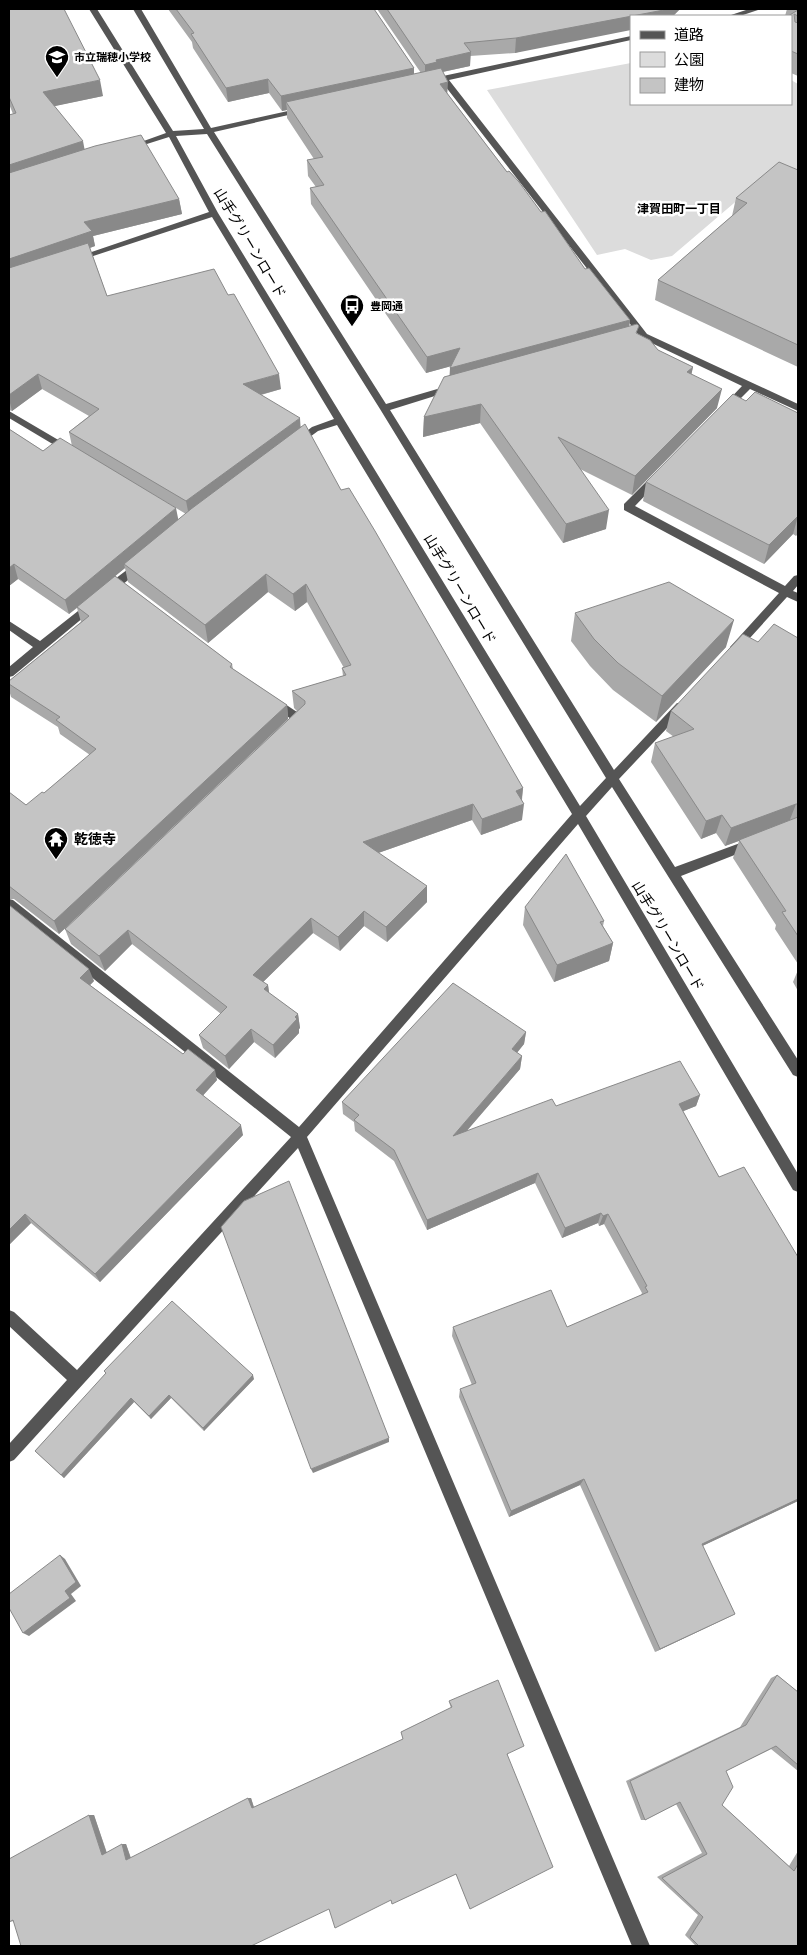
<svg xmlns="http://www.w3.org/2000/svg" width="807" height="1955" viewBox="0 0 807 1955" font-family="'PT Sans Narrow','Noto Sans JP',sans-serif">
<rect width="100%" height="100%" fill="#fff"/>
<path fill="#dcdcdc" d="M631,63V104H791V80L798,84V180L775,168L672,256L651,260L625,249L597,255L487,90Z"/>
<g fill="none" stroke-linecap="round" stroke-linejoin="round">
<path fill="#555" fill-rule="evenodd" d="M89,9H97L173,131L204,129L133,9H141L211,128L306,107V111L214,132L386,404L451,385L456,388L454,390L390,410L614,770L677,703H685L687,706L685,709L619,779L675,867L751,839L757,844L755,847L681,876L798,1060V1077L793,1075L612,787L586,816L798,1174V1192L793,1190L578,824L307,1137L650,1946H632L298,1148L14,1460L9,1462V1444L67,1380L9,1326V1310L14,1312L77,1370L291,1137L9,911V899L13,900L299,1127L572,814L337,425L318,431L299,445H293L291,443L312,427L334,419L212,217L78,261L71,259L209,212L169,137L131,149L127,147L166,133ZM207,134L380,409L606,778L580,806L218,213L176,136Z
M749,9H761L740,16H728Z
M631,36V40L449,80L647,334L798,404V411L750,389L729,410H723V406L742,386L641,338L442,82L430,84L426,82L443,76Z
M9,411L72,448V452H66L9,418Z
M655,476L660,479L659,481L635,506L785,586L794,576L798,575V585L793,591L798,593V602L787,597L739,650H731L730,647L779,593L624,510V504L651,477Z
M140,560L145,564L144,567L111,594H103V588Z
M92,600L96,601V607L13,676L9,677V667L33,647L9,630V621L40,641Z
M273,696L303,716L305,719L297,728H289L287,725L291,719L269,703L267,700Z"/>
</g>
<path fill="#a9a9a9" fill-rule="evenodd" d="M9,9L103,96L54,106L85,150L179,199L182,214L93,236L95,246L90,248L107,296L281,389L261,395L301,427L341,490L523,788L522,800V820L481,835L472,820L378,853L427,902L387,942L364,926L340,951L313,933L263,982L268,985L269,993L298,1014L300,1028L299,1029V1033L275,1058L254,1042L229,1069L203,1048L199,1035L221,1014L132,944L105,971L71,944L65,929L297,711L294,708L292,691L343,676L342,668H344L307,602L295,611L268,592L208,643L128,582L125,568L115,576L232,664L233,669L287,705L288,719L59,934L14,899H9V792L26,805L44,793L90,755L60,734L58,727L11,697L9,690V681L81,622L77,608L69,614L18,579L9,586V429L43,451L72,446L69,432L89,416L42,389L12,411L9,410V115L13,114L9,104ZM151,493L186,514L178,520Z
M168,9H374L414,68V74L421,73L377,9H680L673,16H631L515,53L470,56V66L443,72L447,93L507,172L541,212L585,269L630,320L629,326L638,334L658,350L693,367L691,374L717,408L632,495L580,469L606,529L563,543L480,423L423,437L424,417L450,375V368L451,366L426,373L311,204L310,188L316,187L308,176L307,160L314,159L287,118V110L282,111L269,93L228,102L193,48L192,42Z
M787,9H798V76L791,73V16H785Z
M798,170V367L655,300L658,280L732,216L736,198Z
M746,401L798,413V534L796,536L793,534L764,564L643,501L646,482Z
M575,613L726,647L656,722L613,690L590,666L571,641Z
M798,638V964L775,929L776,925L733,858L739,841L725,846L716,833L701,839L651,762L655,743L674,737L666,731L671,711L758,642Z
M9,905L94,981L90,985L217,1080L203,1095L243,1135L100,1282L31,1223L9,1245Z
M525,907L604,921L603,926L613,943L609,961L554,982L523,925Z
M798,970V991L793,982Z
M526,1032L524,1044L517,1053L522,1056L520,1069L466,1131L556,1106L700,1095L696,1106L683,1111L719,1177L798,1257V1501L702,1546L735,1614L655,1652L580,1485L509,1517L459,1397L460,1389L472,1385L452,1336L453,1327H567L641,1295L642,1293L604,1224L599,1226L598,1223L562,1238L535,1183L427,1230L394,1161L355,1131L354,1122L343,1114L342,1102Z
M104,1371L254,1379L204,1431L171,1398L151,1419L134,1402L64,1478L35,1451L106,1374Z
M777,1675L798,1692V1771L771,1749L726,1771L722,1805L789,1866L798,1851V1946H696L685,1935L698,1915L657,1877L702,1853L676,1804L645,1820H641L626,1781L740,1727L771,1678Z
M449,1701L508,1754L470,1909L456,1874L391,1900L329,1909L14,1921L9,1922L89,1815H94L107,1853L126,1844L131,1858L251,1798L254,1807L403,1739L401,1732L451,1708L449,1702Z"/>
<path fill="#898989" d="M669,9H680L673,16H632Z
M631,16V30L515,53L516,38Z
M471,52L470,66L437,73L425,79V65L436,60Z
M414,68V82L286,102L287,110L282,111L281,96Z
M268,79L269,93L228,102L226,88Z
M100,80L103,96L46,108L43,92Z
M448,82L447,98L440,84Z
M83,141L86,157L9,182V165Z
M179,199L182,214L93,236L95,246L9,276V259L84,222Z
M630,320L628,336L449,384L450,368Z
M460,348L459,364L426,373L427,357Z
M693,367L689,386L687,372Z
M38,374L42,389L12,411L9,399V395Z
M279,374L281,389L245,399L243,384Z
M722,389L717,408L632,495L635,476Z
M481,404L480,423L423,437L424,417Z
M300,418L301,433L189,516L186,501Z
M176,508L179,523L124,564L125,568L69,614L65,600Z
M609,510L606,529L563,543L566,524Z
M798,516L793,534L764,564L769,545Z
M14,564L18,579L9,586V568Z
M266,574L268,592L208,643L205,625Z
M306,584L307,602L295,611L293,594Z
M734,620L726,647L656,722L662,696Z
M287,705L288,719L59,934L54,921Z
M523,788L521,805L516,791Z
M473,804L472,820L364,858L363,842Z
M524,804L522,820L481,835L482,819Z
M796,804L789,822L725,846L731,828Z
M722,815L716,833L701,839L706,821Z
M427,886V902L387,942L386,927Z
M364,911V926L340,951L338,937Z
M311,918L313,933L256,989L253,975Z
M128,930L132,944L105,971L99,956Z
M613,943L609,961L554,982L557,965Z
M89,969L94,981L85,990L80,978Z
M268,985L270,999L264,989Z
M298,1014L300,1028L299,1029V1033L275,1058L273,1045Z
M251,1029L254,1042L229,1069L225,1056Z
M526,1032L524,1044L510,1061L512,1049Z
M522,1056L520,1069L453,1147V1136Z
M215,1070L217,1080L199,1100L196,1090Z
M700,1095L696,1106L674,1115L679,1104Z
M241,1125L243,1135L100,1282L95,1274Z
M538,1173L535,1183L427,1230V1220Z
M601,1213L598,1223L562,1238L565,1228Z
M25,1214L31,1223L9,1245V1230Z
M608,1214L604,1224L599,1226L603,1216Z
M253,1375L254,1379L204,1431L203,1428Z
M169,1395L171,1398L151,1419L149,1416Z
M131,1398L134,1402L64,1478L61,1475Z
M389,1438V1442L313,1473L311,1469Z
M584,1479L580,1485L509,1517L511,1511Z
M798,1499V1501L696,1549L702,1544Z
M60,1555L65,1559L81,1586L71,1594L76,1601L29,1636L23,1633L65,1591Z
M735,1614L729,1617L655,1652L660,1649Z
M248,1798H251L254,1808H252Z
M89,1815H94L107,1854L102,1855Z
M122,1844H126L131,1859L126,1860Z"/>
<path fill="#c4c4c4" stroke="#898989" d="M9,9H64L100,80L43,92L83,141L9,165V115L16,113L9,97Z
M176,9H374L414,68L281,96L268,79L226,88L191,34L194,33Z
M387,9H669L516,38L464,43L471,52L436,60L437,62L425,65Z
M798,10V16L794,14L795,22L798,23V54L791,51V16H788Z
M441,68L448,82L440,84L507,172L509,171L519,182L541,212L545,211L585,269L589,268L630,320L450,368L460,348L427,357L310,188L324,185L307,160L323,157L286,102Z
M141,135L179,199L84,222L92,231L9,259V173L95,146Z
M779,162L798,170V345L658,280L747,203L736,198Z
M88,243L107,296L214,269L228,295L234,294L279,374L243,384L300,418L186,501L69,432L99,409L38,374L9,395V268Z
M637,324L639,326L636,333L650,340L658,350L693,367L687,372L722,389L635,476L558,437L609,510L566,524L481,404L424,417L444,377Z
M755,392L798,413V516L769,545L646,482L733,394L746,401Z
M305,424L341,490L349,488L375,531L523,788L516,791L524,804L482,819L473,804L363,842L427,886L386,927L364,911L338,937L311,918L253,975L268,985L264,989L298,1014L295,1017L297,1019L273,1045L251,1029L225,1056L199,1035L227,1007L128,930L99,956L65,929L305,704V701L292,691L346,675L342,668L351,665L306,584L293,594L266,574L205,625L124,564L191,509Z
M9,429L43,451L60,438L176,508L65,600L14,564L9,568Z
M115,576L232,664L230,667L287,705L54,921L9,886V792L26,805L42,792L44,793L96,749L56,720L60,717L9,684V681L89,616L77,607Z
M669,582L734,620L662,696L618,663L594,639L575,613Z
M774,624L798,638V804H796L731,828L722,815L706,821L655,743L694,729L671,711L743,634L758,642Z
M798,817V936L782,912L786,911L739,840Z
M566,854L604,921L600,922L613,943L557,965L525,907Z
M9,905L89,969L80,978L183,1054L188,1049L215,1070L196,1090L241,1125L95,1274L25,1214L9,1230Z
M453,983L526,1032L512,1049L522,1056L453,1136L552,1099L556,1106L680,1061L700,1095L679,1104L719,1177L744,1167L798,1257V1272L797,1273L798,1274V1499L702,1544L735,1614L660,1649L584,1479L511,1511L460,1389L476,1383L453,1327L551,1290L567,1327L648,1292L645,1287L647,1286L608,1214L603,1216L601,1213L565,1228L538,1173L427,1220L394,1150L354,1120L359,1115L342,1102Z
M289,1181L389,1438L311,1469L221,1227L244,1201Z
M172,1301L253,1375L203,1428L169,1395L149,1416L131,1398L61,1475L35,1451L106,1373L104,1371Z
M60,1555L76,1582L65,1591L70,1598L23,1633L9,1608V1594Z
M777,1675L798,1692V1765L776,1746L726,1771L733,1787L722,1805L794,1871L798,1864V1946H699L690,1937L703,1917L662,1878L707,1854L680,1802L645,1820L630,1781L746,1725Z
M498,1680L524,1746L507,1754L553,1867L470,1909L456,1874L392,1904L391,1900L335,1928L329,1909L251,1946H21L13,1920L9,1922V1859L89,1815L102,1855L122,1844L126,1860L248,1798L252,1808L403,1739L401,1732L452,1707L449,1701Z"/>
<defs>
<g id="school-pin" transform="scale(1.25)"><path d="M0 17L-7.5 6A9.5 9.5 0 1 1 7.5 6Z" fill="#000" stroke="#fff"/><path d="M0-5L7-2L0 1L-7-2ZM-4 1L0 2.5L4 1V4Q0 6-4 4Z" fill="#fff"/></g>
<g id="bus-pin" transform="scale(1.25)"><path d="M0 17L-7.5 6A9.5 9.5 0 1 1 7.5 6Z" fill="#000" stroke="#fff"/><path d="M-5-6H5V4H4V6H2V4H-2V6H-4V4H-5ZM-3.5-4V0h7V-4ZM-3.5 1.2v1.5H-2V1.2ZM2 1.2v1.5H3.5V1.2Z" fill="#fff"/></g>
<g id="temple-pin" transform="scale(1.25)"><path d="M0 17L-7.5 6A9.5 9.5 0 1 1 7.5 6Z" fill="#000" stroke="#fff"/><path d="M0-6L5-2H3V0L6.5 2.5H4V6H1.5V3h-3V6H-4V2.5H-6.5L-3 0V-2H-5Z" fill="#fff"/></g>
</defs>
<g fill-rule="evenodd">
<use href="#school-pin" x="57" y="57"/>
<use href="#bus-pin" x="352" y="306"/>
<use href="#temple-pin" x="56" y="839"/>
</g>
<g text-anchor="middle" stroke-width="5" stroke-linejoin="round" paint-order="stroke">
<g font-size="11" font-weight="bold" fill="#000" stroke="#fff" text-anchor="start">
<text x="74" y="61">市立瑞穂小学校</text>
<text x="370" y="310">豊岡通</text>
</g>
<g font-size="12" font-weight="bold" fill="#000" stroke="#fff">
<text x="679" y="213">津賀田町一丁目</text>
</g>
<g font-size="14" fill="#000" stroke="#fff">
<text transform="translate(250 243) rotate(59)" y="5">山手グリーンロード</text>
<text transform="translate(460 589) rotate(59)" y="5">山手グリーンロード</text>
<text transform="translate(668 936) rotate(59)" y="5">山手グリーンロード</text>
</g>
<g font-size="14" font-weight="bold" fill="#000" stroke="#fff" text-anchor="start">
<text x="74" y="844">乾徳寺</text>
</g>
</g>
<rect width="807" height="1955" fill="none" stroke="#000000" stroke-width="20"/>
<rect x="630" y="15" width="162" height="90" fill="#ffffff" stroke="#999999"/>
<rect x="640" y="31" width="25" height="8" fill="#555555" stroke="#999999"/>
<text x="674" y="40" font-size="15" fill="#000000">道路</text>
<rect x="640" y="52" width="25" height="15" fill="#dcdcdc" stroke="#999999"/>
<text x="674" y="65" font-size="15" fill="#000000">公園</text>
<rect x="640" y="78" width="25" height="15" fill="#c4c4c4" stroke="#999999"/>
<text x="674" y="90" font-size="15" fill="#000000">建物</text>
</svg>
